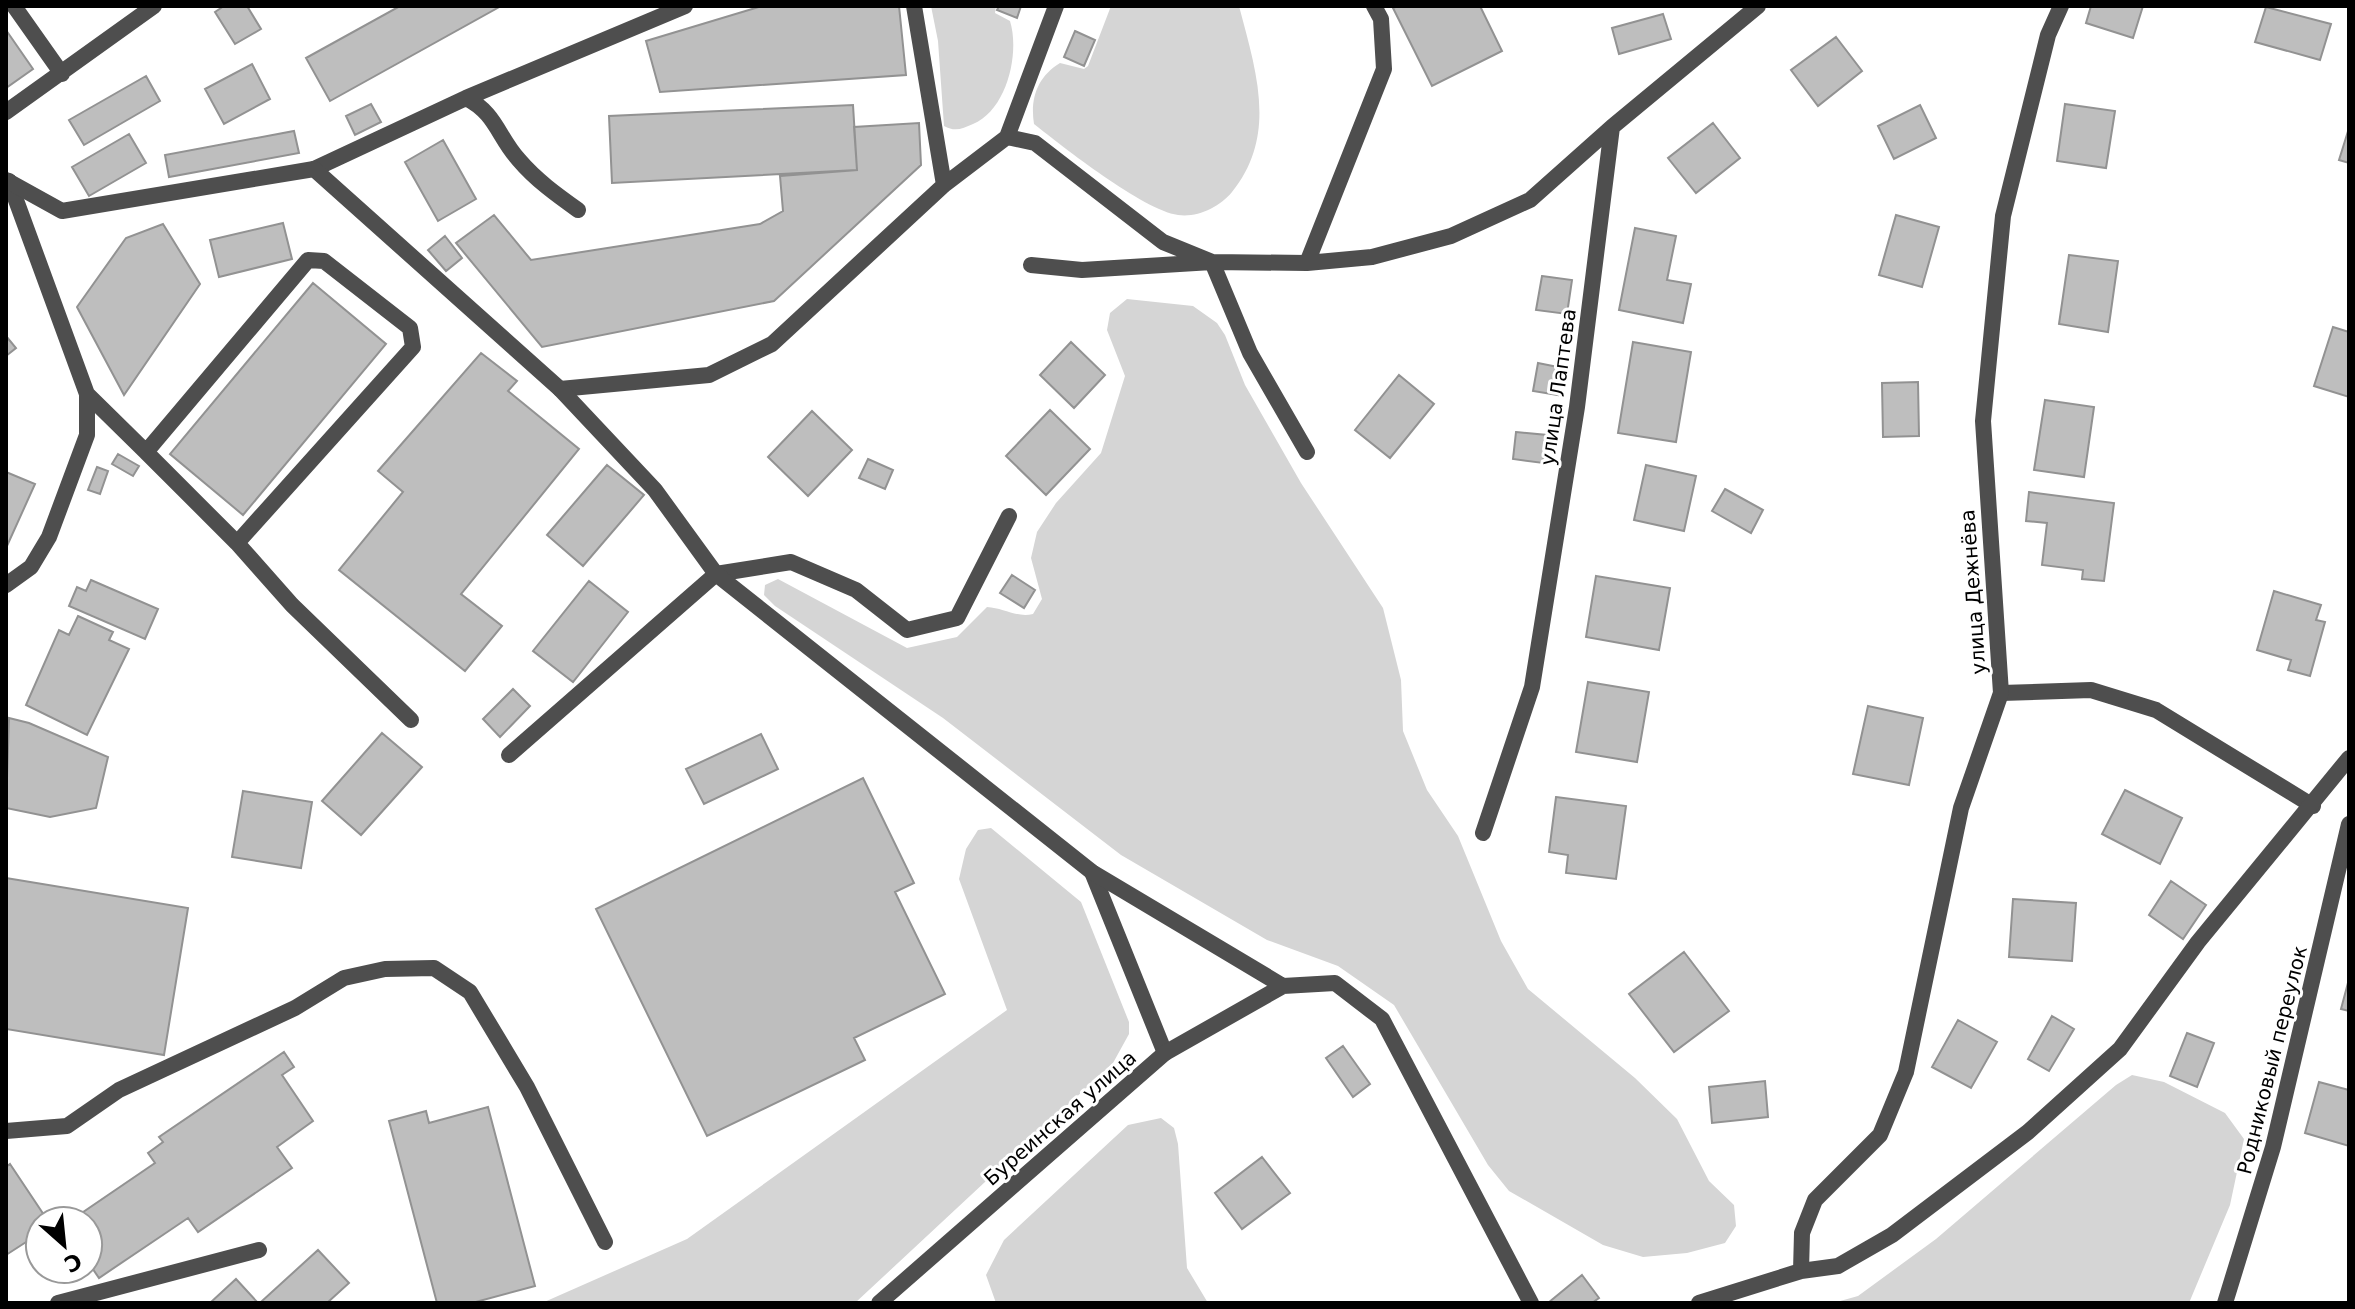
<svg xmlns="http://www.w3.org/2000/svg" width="2355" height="1309" viewBox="0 0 2355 1309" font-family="'DejaVu Sans',sans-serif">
<rect width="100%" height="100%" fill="#fff"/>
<path fill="#d5d5d5" d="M931,6H996L995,13L1010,21C1020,53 1007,110 973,124C962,129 955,132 944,126L938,41Z
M1111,6H1239C1256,71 1278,135 1232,192C1220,207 1197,218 1178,215C1143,210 1063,147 1034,124C1030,99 1037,77 1060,63L1084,69L1088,66Z
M1127,299L1193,306L1217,323L1225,335L1245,385L1301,483L1383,608L1401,680L1403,731L1427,790L1458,836L1501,941L1528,989L1635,1078L1677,1119L1709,1181L1734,1205L1736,1226L1725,1243L1687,1253L1643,1257L1603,1245L1509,1191L1488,1165L1394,1005L1338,966L1267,940L1121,855L943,718L775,606L764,595L765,585L778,579L907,648L957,637L987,607C1004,608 1017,618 1033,614L1042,599L1031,558L1037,532L1056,503L1101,453L1125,376L1107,330L1110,313Z
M991,828L1081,902L1129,1022V1034L1113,1063L855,1303H542L687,1239L1007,1010L959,879L966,849L978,830Z
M2132,1075L2164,1082L2225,1113L2244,1139L2230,1205L2189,1303H1833L1858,1296L1936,1239L2116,1085Z
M1161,1118L1174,1128L1178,1144L1187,1268L1208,1303H996L986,1275L1004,1240L1128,1125Z"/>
<path fill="#bebebe" stroke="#929292" stroke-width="2" d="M224,6H247L261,29L235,44L215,12Z
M400,6H501L330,101L306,58Z
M762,6H899L906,75L660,92L646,41Z
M999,6H1021L1017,18L997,10Z
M1398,6H1480L1502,51L1432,86L1393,8Z
M2091,6H2143L2133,38L2086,23Z
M2266,7L2331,24L2320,60L2255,42Z
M1663,14L1671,39L1619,54L1612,28Z
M6,30L33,69L6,88Z
M1075,31L1095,40L1084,66L1064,57Z
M1836,37L1862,71L1818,106L1791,70Z
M252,64L270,99L224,124L205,89Z
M146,76L160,101L84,145L69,120Z
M371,104L381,122L355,135L346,116Z
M2065,104L2115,111L2106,168L2057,161Z
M853,105L857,170L612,183L609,116Z
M1920,105L1936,138L1894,159L1878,126Z
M919,123L921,165L774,301L542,347L456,243L494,215L531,260L760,224L783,211L780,176L857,170L854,127Z
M1713,123L1740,158L1696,193L1668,158Z
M2349,128V163L2339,160Z
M294,131L299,153L169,177L165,155Z
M129,134L146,163L89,196L72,167Z
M443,140L476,199L438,221L405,162Z
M1896,215L1939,227L1922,287L1879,275Z
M283,223L292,259L219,277L210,240Z
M163,224L200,284L124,395L77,307L126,238Z
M1635,228L1676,236L1667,280L1691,284L1683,323L1619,310Z
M445,236L462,258L446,271L428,250Z
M2069,255L2118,261L2108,332L2059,324Z
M1542,276L1572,280L1567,314L1536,310Z
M313,283L386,344L243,515L170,454Z
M2333,327L2349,332V397L2314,386Z
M6,336L16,348L6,356Z
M1071,342L1105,375L1074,408L1040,375Z
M1633,342L1691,352L1676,442L1618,433Z
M481,353L517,381L508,391L579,449L461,594L502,626L465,671L339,570L403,492L378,471Z
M1538,363L1563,368L1558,395L1533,391Z
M1399,375L1434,404L1390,458L1355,430Z
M1918,382L1919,436L1883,437L1882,383Z
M2045,400L2094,407L2084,477L2034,470Z
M1050,410L1090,449L1046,495L1006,456Z
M812,411L852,450L808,496L768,457Z
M1516,432L1547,435L1543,463L1513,459Z
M118,454L139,466L133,476L112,464Z
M868,459L893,470L885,489L859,478Z
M607,465L644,495L583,566L547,535Z
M1646,465L1696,476L1684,531L1634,520Z
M97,467L108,471L100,494L88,490Z
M6,472L35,484L7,546H6Z
M1725,489L1763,510L1751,533L1712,511Z
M2029,492L2114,503L2104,581L2082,579L2083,570L2042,565L2047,523L2026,521Z
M1012,575L1035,590L1024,608L1000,593Z
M1596,576L1670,588L1659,650L1586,637Z
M91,580L158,609L145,639L69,606L77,587L86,591Z
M589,581L628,612L573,682L533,651Z
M2274,591L2321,605L2316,620L2325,622L2310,676L2288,670L2291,660L2257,650Z
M78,616L113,632L109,640L129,649L87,735L26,705L59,630L69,635Z
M1588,682L1649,692L1637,762L1576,752Z
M513,689L530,706L500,737L483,719Z
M1868,706L1923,718L1909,785L1853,774Z
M9,718L29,723L108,757L96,808L50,817L6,808Z
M382,733L422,767L361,835L322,801Z
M761,734L778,769L704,804L686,769Z
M863,778L914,883L895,892L945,994L854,1038L865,1060L707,1136L596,909Z
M2125,790L2182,818L2160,864L2102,834Z
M243,791L312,802L301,868L232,857Z
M1556,797L1626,806L1616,879L1566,873L1568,855L1549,852Z
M6,878L188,908L164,1055L6,1029Z
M2171,881L2206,905L2183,939L2149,915Z
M2013,899L2076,903L2072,961L2009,957Z
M1684,952L1729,1011L1674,1052L1629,994Z
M2349,979V1011L2341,1009Z
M2052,1016L2074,1029L2049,1071L2028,1059Z
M1958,1020L1997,1042L1971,1088L1932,1067Z
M2187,1033L2214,1043L2197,1087L2170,1076Z
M1343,1046L1370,1084L1353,1097L1326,1058Z
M284,1052L294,1067L282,1075L313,1121L277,1147L292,1168L198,1232L188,1218L99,1278L88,1262V1221H70L155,1163L148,1153L163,1142L159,1137Z
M1765,1081L1768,1117L1712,1123L1709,1087Z
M2319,1082L2349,1090V1146L2305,1133Z
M488,1107L535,1286L472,1303H437L389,1121L426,1111L429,1123Z
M1262,1157L1290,1193L1242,1229L1215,1193Z
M10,1164L48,1221H40V1233L6,1255V1167Z
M318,1250L349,1283L327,1303H264L262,1301Z
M1582,1275L1599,1298L1592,1303H1548Z
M236,1279L258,1303H210Z"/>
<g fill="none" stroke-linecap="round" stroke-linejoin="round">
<path stroke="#4e4e4e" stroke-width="16" d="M14,6L62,74
M914,6L944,185
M466,98L685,6
M6,112L154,6
M1007,137L1056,6
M314,169L466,98C496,113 498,137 519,160C536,180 557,195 578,210
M1307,263L1384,69L1381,19L1374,6
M1031,265L1082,270L1212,262L1250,353L1307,452
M560,389L709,375L772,344L944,185L1007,137L1035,143L1163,242L1212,262L1307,263L1372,257L1451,236L1530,200L1612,127
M87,394L146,452L308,260L324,261L410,328L413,347L237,543
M146,452L237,543L292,605L411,720
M6,585L31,567L49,537L87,435V394L9,181
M2001,693L2091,690L2156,710L2313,806
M509,755L716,574L791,562L856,590L907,630L957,618L1009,516
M1483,833L1532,687L1577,407L1612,127L1758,6
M1092,872L1165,1053
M6,1131L67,1126L119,1090L295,1008L344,978L385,969L434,968L470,992L527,1087L605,1242
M58,1303L259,1250"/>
<path stroke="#4e4e4e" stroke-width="16" d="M6,180L62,211L314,169L560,389L655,490L716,574L1092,872L1283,986L1335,983L1382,1019L1531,1303
M1801,1271L1838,1266L1892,1235L2028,1132L2120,1049L2198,942L2349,758
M879,1303L1165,1053L1283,986
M1699,1303L1801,1271L1802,1233L1815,1200L1880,1135L1906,1072L1961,808L2001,693L1983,421L2003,216L2048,35L2061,6
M2225,1303L2273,1147L2349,824"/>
</g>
<g text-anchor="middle" stroke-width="6" stroke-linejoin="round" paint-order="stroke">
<g font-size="20" fill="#000" stroke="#fff">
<text transform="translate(1558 387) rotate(-82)" y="7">улица Лаптева</text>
<text transform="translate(1973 592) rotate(-94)" y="7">улица Дежнёва</text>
<text transform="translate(2272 1060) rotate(-76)" y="7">Родниковый переулок</text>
<text transform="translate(1060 1118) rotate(-41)" y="7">Буреинская улица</text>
</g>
</g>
<rect width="2355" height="1309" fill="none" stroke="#000000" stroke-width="16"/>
<g transform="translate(64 1245) rotate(153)"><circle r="38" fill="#ffffff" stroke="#999999" stroke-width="2"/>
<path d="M0-6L14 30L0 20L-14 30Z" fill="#000000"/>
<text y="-12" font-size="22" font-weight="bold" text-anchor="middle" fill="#000000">С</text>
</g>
</svg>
